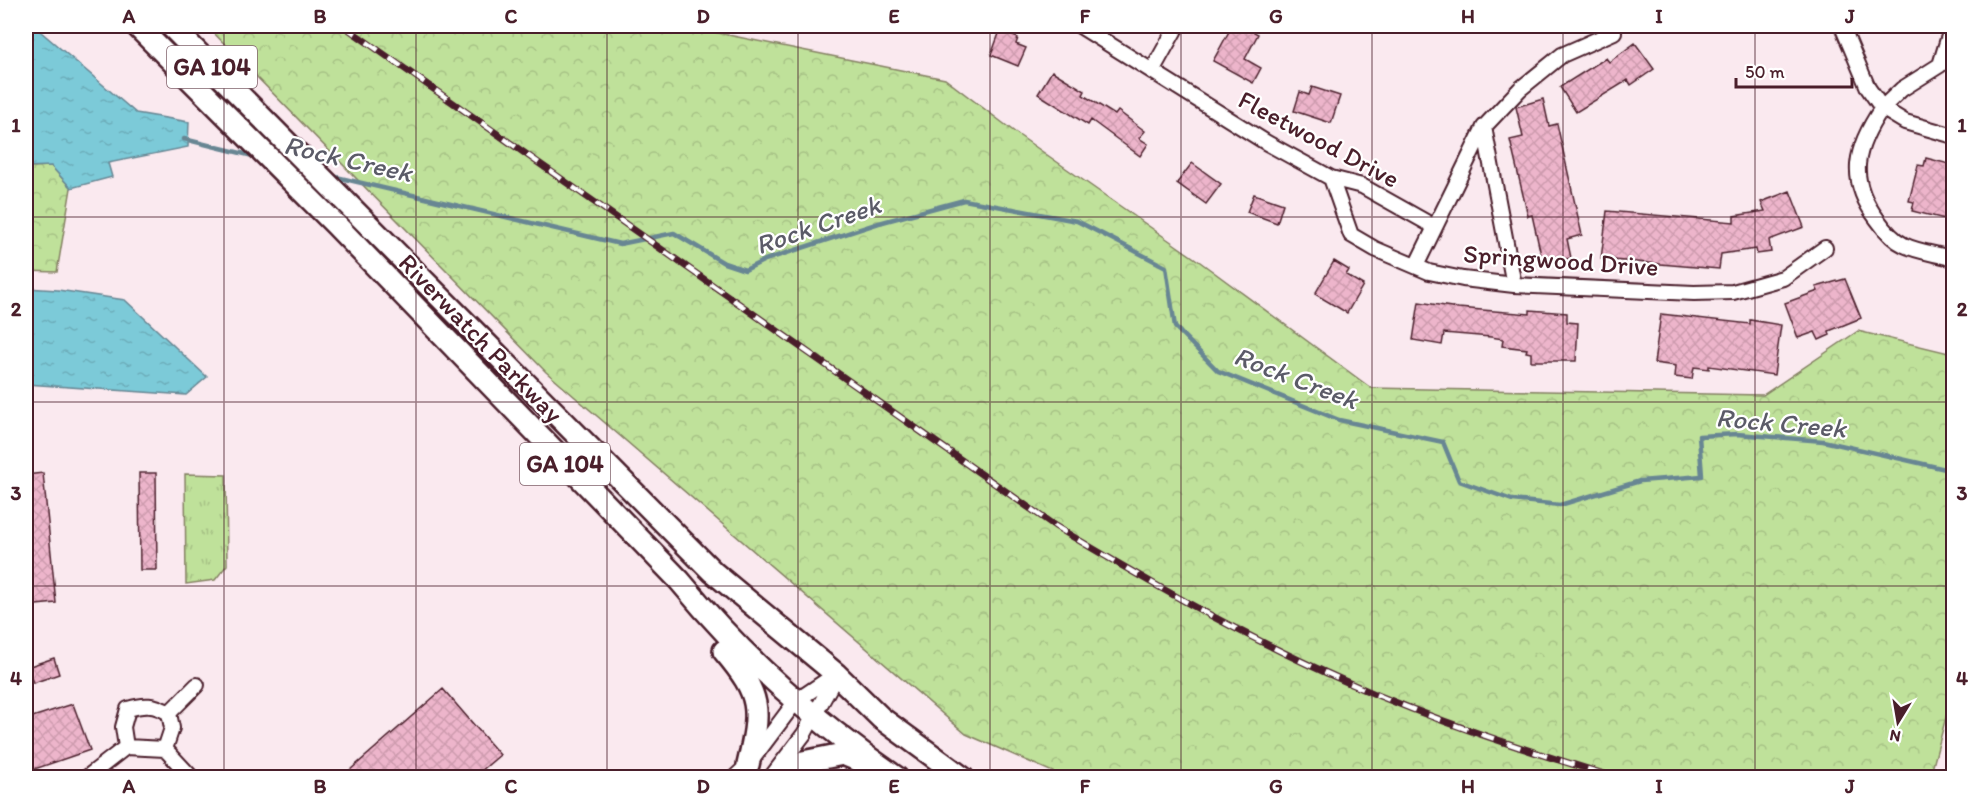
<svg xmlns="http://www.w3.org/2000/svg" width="1979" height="803" viewBox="0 0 1979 803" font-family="Itim,sans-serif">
<defs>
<pattern id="forest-crowns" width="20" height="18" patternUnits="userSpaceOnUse" patternTransform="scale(1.5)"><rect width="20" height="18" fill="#bfe19a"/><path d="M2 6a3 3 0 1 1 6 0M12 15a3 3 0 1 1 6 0" fill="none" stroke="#a6c185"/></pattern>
<pattern id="park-tufts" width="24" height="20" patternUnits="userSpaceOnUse" patternTransform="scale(1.5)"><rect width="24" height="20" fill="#bfe19a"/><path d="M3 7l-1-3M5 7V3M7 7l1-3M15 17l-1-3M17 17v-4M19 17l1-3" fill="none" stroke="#a6c185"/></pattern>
<pattern id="water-ripples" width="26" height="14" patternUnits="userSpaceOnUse" patternTransform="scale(1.5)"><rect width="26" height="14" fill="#7bcad8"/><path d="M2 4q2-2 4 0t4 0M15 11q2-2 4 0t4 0" fill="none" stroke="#6cadba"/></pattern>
<pattern id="building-cross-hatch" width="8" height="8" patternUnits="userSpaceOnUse" patternTransform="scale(1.5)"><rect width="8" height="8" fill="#edb5cb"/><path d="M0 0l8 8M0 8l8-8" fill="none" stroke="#cd9bae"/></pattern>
</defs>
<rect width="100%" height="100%" fill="#fae9ef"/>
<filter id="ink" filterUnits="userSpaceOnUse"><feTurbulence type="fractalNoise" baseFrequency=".0167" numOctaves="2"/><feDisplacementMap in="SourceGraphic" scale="12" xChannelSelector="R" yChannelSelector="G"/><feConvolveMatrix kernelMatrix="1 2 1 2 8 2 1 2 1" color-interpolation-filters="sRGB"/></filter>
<g filter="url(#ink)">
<path fill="url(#forest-crowns)" stroke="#848062" stroke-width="1.5" d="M207,26H684L945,79L1020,136L1200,262L1371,388L1763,395L1858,331L1953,354V691L1930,777H1064L966,734L546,372Z
M51,166L71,188L57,272L26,271V167Z"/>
<path fill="url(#park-tufts)" stroke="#848062" stroke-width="1.5" d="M185,474L226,475L227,565L215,580L186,584Z"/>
<path fill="url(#water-ripples)" stroke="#678693" stroke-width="1.5" d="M26,26H34L136,113L189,122L188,147L108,163L112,177L71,188L51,166L26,167Z
M26,288L58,290L125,300L207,377L186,395L26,384Z"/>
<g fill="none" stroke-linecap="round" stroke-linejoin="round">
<path stroke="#678693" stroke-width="4.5" d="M184,139L257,157
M332,176L620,244L674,233L724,263L745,270L765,260L879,223L964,200L1077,221L1166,267L1175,327L1218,371L1339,420L1443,442L1459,481L1512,500L1560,505L1640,481L1702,476L1699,436L1737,434L1823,441L1954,471"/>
</g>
<path fill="url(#building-cross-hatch)" stroke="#4a1f2b" stroke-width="1.5" d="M1232,26H1243L1258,34L1245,59L1261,68L1253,83L1213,61Z
M1000,31L1018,38L1016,44L1026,48L1018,66L991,55Z
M1635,43L1654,69L1631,85L1628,80L1576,112L1560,87L1606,58L1609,62Z
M1052,71L1085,91L1083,95L1115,115L1118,111L1145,131L1139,138L1148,144L1140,156L1091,120L1088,125L1038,94Z
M1312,87L1340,96L1331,123L1294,111L1300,92L1309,95Z
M1543,99L1549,126L1557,124L1582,235L1567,239L1571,258L1543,264L1532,215L1528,216L1510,140L1523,137L1516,107Z
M1926,158L1953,165V221L1912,211L1914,202L1909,201L1918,165L1924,166Z
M1192,163L1221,184L1206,204L1177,183Z
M1790,191L1804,227L1769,240L1771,252L1757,254L1756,249L1721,254L1719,269L1601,259L1607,211L1734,222V216L1765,211L1761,202Z
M1254,194L1283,204L1277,223L1247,212Z
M1334,261L1349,270L1346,275L1363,285L1347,313L1315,294Z
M1845,279L1861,318L1829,331L1830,335L1819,340L1815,332L1798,338L1785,303L1818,291L1816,287Z
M1419,302L1458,308L1530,314V310L1567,313V322L1578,323L1576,361H1531V353L1526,352L1527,349L1502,346L1503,339L1491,337L1444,333L1442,345L1413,340Z
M1661,314L1750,324V320L1781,325L1774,375L1709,366V369L1694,367L1692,379L1675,377L1676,366L1654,363Z
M43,473L56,603L26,606V475Z
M139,473H156L157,570H140Z
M54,658L59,674L33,683L27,667Z
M443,689L500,755L474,777H342Z
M73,704L90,750L26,772V719Z"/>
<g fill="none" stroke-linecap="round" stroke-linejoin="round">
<g stroke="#4a1f2b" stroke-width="18">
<path id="street" d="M1080,26L1267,143L1331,178L1362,186L1435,227
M1842,26L1868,88L1882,108L1902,89L1940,65L1952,26
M1152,71L1177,26
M1484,127L1514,285
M1954,136L1905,122L1882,108C1855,148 1847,179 1877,219C1884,229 1893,240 1904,245C1918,252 1938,254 1954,259
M1331,178L1351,235L1375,249L1429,272L1463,279L1514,285L1694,293L1733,292L1783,278L1825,248
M1416,266L1484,127L1520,89L1562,55L1614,32
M169,713L197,685
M126,747L123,727L128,709C144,704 154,704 169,713L172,728L165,749
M165,749L192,778
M772,776L804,734L836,676
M86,778L126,747L165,749
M734,778L748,765L796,701L836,674"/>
</g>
<g stroke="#4a1f2b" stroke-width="26">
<path id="primary" d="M137,26L336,225L679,580C745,660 812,719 897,778
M171,26L713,572L836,674L881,718L963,778
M724,651C762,696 761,709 748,765
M777,778L803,762L843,754L865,763"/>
</g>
<use href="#street" stroke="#fff" stroke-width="14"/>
<use href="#primary" stroke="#fff" stroke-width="21"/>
<g stroke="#4a1f2b" stroke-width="7">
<path id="rail" d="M344,26L1055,526C1150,583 1246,638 1347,682C1435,721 1525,750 1617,778"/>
</g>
<use href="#rail" stroke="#fff" stroke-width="4.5" stroke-dasharray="14" stroke-linecap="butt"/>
</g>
</g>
<path fill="none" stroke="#4a1f2b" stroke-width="1.5" stroke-opacity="0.55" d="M224,26V778M416,26V778M607,26V778M798,26V778M990,26V778M1181,26V778M1372,26V778M1563,26V778M1755,26V778M26,217H1954M26,402H1954M26,586H1954"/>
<g text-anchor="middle" stroke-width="4.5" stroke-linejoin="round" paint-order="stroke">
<g fill="#fff" stroke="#80626b" stroke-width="1.5">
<rect x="167" y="46" width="90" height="42" rx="4.5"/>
<rect x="520" y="443" width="90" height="42" rx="4.5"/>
</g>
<g font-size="24" font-weight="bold" fill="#4a1f2b">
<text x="212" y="75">GA 104</text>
<text x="565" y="472">GA 104</text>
</g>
<g font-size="26" fill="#4a1f2b" stroke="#fff">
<text transform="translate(1319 139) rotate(28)" y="9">Fleetwood Drive</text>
<text transform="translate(1561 260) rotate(4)" y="9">Springwood Drive</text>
<text transform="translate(481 338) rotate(46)" y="9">Riverwatch Parkway</text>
</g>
<g font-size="27" font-style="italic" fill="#5b5b68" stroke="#fff">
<text transform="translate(348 159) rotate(13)" y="9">Rock Creek</text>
<text transform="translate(818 225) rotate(-19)" y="9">Rock Creek</text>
<text transform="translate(1296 378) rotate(21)" y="9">Rock Creek</text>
<text transform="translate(1781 423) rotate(5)" y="9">Rock Creek</text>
</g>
</g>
<rect width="1979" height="803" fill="none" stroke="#fff" stroke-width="66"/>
<g transform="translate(1898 722) rotate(191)" stroke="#ffffff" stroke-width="4.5" paint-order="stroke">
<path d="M0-4.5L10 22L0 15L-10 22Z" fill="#4a1f2b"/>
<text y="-9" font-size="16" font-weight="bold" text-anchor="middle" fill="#4a1f2b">N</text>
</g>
<path d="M1736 78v9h116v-9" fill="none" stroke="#4a1f2b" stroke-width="3"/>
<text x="1745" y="78" font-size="18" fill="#4a1f2b" stroke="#ffffff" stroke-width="4.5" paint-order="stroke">50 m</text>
<rect x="33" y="33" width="1913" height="737" fill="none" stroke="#4a1f2b" stroke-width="2"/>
<g font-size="20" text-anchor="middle" font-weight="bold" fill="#4a1f2b">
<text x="129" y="23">A</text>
<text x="320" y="23">B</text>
<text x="511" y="23">C</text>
<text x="703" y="23">D</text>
<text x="894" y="23">E</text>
<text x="1085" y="23">F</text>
<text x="1276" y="23">G</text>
<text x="1468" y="23">H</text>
<text x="1659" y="23">I</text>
<text x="1850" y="23">J</text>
<text x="16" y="132">1</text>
<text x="1962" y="132">1</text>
<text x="16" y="316">2</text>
<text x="1962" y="316">2</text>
<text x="16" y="500">3</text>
<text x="1962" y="500">3</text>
<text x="16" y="685">4</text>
<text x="1962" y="685">4</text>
<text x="129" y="793">A</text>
<text x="320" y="793">B</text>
<text x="511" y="793">C</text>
<text x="703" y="793">D</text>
<text x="894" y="793">E</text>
<text x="1085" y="793">F</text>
<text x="1276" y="793">G</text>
<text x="1468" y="793">H</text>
<text x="1659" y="793">I</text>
<text x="1850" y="793">J</text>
</g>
</svg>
